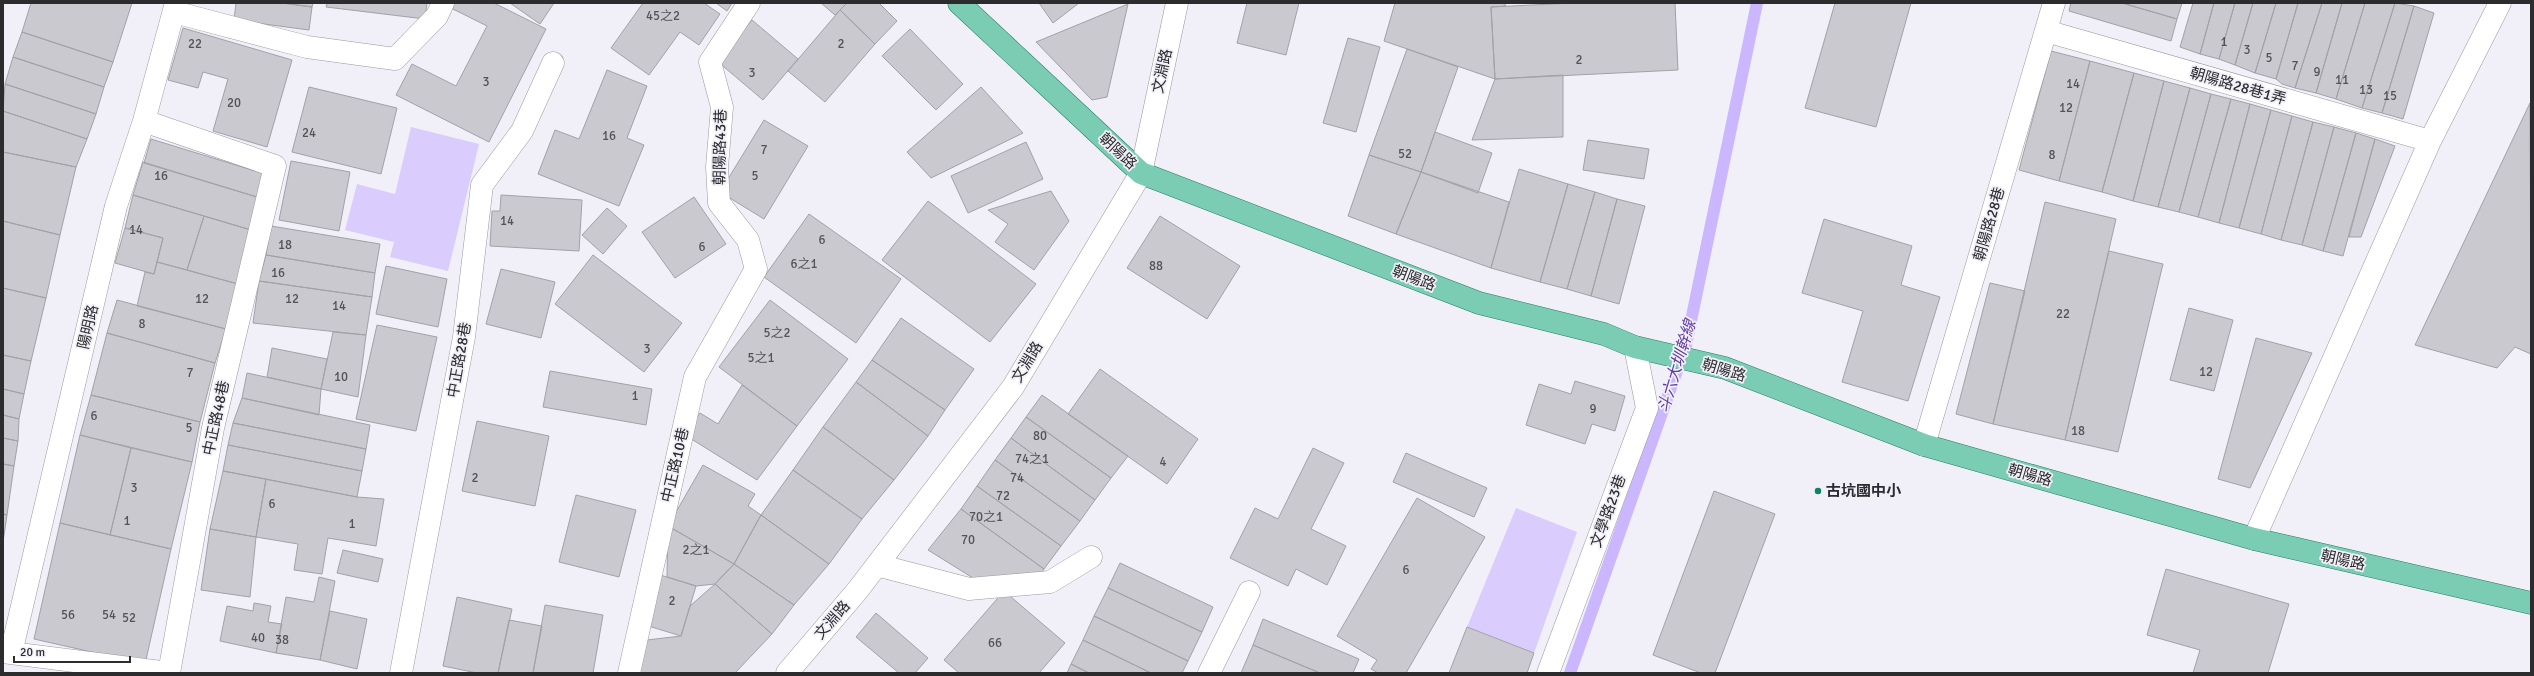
<svg xmlns="http://www.w3.org/2000/svg" width="2534" height="676" viewBox="0 0 2534 676" font-family="Signika,'Noto Sans TC',sans-serif">
<rect width="100%" height="100%" fill="#f1eff7"/>
<path fill="#dacdfd" d="M411,127L479,144L448,271L390,257L394,242L345,230L357,184L395,194Z
M1516,508L1577,532L1534,653L1467,627Z"/>
<g fill="none" stroke-linecap="round" stroke-linejoin="round">
<path stroke="#cbb7ff" stroke-width="12" d="M1570,673L1686,345L1757,3"/>
</g>
<path fill="#cbc9d0" stroke="#a2a1a7" d="M31,3H132L113,62L22,32Z
M236,3H282L312,7L309,30L234,20Z
M282,3H313L312,7Z
M327,3H427L425,19L326,7Z
M448,3H494L546,29L489,142L396,95L412,64L456,86L487,26L447,6Z
M510,3H554L540,24Z
M643,3H704L720,14L699,45L680,32L649,75L611,48Z
M716,3H732L727,11Z
M821,3H847L835,15Z
M847,3H879L897,21L875,44L840,10Z
M1039,3H1079L1053,23Z
M1247,3H1299L1286,55L1237,43Z
M1395,3H1504L1506,6L1491,7L1495,79L1384,41Z
M1573,3H1675L1678,70L1495,79L1491,7Z
M1835,3H1911L1876,127L1805,108Z
M2071,3H2122L2177,19L2171,41L2069,11Z
M2122,3H2182L2177,19Z
M2193,3H2214L2200,54L2180,47Z
M2214,3H2235L2219,59L2200,54Z
M2235,3H2253L2235,65L2219,59Z
M2253,3H2276L2255,73L2235,65Z
M2276,3H2298L2276,79L2255,73Z
M2298,3H2322L2295,88L2282,84L2276,79Z
M2322,3H2342L2316,93L2295,88Z
M2342,3H2365L2336,99L2316,93Z
M2365,3H2395L2362,108L2336,99Z
M2395,3L2414,6L2382,113L2362,108Z
M1128,4L1107,97L1092,100L1036,42Z
M2414,6L2434,13L2403,119L2382,113Z
M840,10L875,44L825,102L788,71Z
M752,20L798,59L763,100L717,61Z
M183,28L292,60L267,147L213,131L228,79L203,72L198,88L168,80Z
M910,29L963,84L936,110L882,56Z
M22,32L113,62L104,87L13,57Z
M1348,38L1380,47L1356,132L1323,123Z
M1407,49L1458,67L1421,172L1369,155Z
M2051,51L2090,61L2059,181L2019,170Z
M13,57L104,87L96,114L5,84Z
M2090,61L2134,73L2102,192L2059,181Z
M607,70L647,86L627,138L644,145L619,206L538,174L555,130L579,139Z
M2134,73L2164,81L2133,201L2102,192Z
M1563,75V137L1472,140L1495,79Z
M2164,81L2190,88L2158,207L2133,201Z
M5,84L96,114L87,139L3,111Z
M309,87L397,108L381,174L292,152Z
M981,87L1023,133L931,178L907,152Z
M2190,88L2211,94L2179,212L2158,207Z
M2211,94L2231,99L2198,217L2179,212Z
M2231,99L2250,104L2219,223L2198,217Z
M2530,103L2531,354L2515,347L2497,368L2415,345Z
M2250,104L2271,110L2239,228L2219,223Z
M2271,110L2292,116L2261,234L2239,228Z
M3,111L87,139L76,167L3,152Z
M2292,116L2313,122L2281,240L2261,234Z
M764,120L808,146L764,219L720,192Z
M2313,122L2334,127L2302,245L2281,240Z
M2334,127L2356,133L2323,251L2302,245Z
M1435,132L1492,153L1478,193L1421,172Z
M2356,133L2375,139L2343,256L2323,251Z
M151,139L265,174L257,197L144,163Z
M2375,139L2395,146L2361,237H2349Z
M1588,140L1649,149L1644,179L1583,170Z
M1026,142L1043,179L968,213L951,176Z
M3,152L76,167L60,235L3,221Z
M1369,155L1421,172L1396,234L1348,216Z
M291,161L350,172L339,231L279,220Z
M143,162L257,197L251,230L133,195Z
M1519,169L1568,184L1540,282L1491,268Z
M1421,172L1509,202L1491,268L1396,234Z
M1568,184L1595,192L1567,289L1540,282Z
M1051,191L1069,221L1034,270L995,242L1008,224L988,210Z
M1595,192L1617,199L1591,296L1567,289Z
M133,195L204,216L187,270L157,262L163,238L125,228Z
M501,195L582,200L579,251L490,246L492,211H500Z
M694,197L726,244L675,278L642,232Z
M1617,199L1645,206L1619,304L1591,296Z
M928,201L1036,284L990,342L882,260Z
M2045,202L2116,219L2065,440L1993,424Z
M607,208L627,226L603,254L582,235Z
M809,214L901,279L856,343L764,277Z
M204,216L251,230L238,284L187,270Z
M1160,216L1240,266L1207,319L1127,268Z
M1824,219L1912,246L1901,285L1940,297L1908,401L1842,382L1863,311L1802,293Z
M3,221L60,235L46,298L3,288Z
M271,226L380,244L375,273L266,255Z
M125,228L163,238L154,274L115,263Z
M2109,251L2163,264L2118,452L2065,440Z
M266,255L375,273L372,297L259,281Z
M593,255L682,323L644,372L555,304Z
M157,262L238,284L226,329L137,306L145,272L154,274Z
M386,266L447,279L438,327L376,314Z
M501,269L555,282L541,338L486,324Z
M259,281L372,297L366,335L253,323Z
M1990,283L2025,291L1993,424L1956,414Z
M3,288L46,298L31,361L3,355Z
M117,300L226,329L215,363L107,333Z
M770,300L848,359L797,426L719,367Z
M2189,308L2233,320L2214,391L2170,380Z
M901,318L974,369L945,410L872,360Z
M377,325L437,337L416,431L356,419Z
M333,332L366,335L358,397L321,389Z
M107,333L215,363L200,422L91,395Z
M2256,338L2312,353L2250,488L2218,479Z
M272,348L327,359L321,389L267,377Z
M3,355L31,361L24,394L3,389Z
M872,360L945,410L928,436L856,382Z
M1100,369L1198,439L1167,484L1068,414Z
M550,371L652,389L646,425L543,407Z
M247,373L321,389L319,415L242,398Z
M1575,381L1625,396L1615,431L1592,424L1585,444L1526,425L1539,384L1571,394Z
M856,382L928,436L894,480L823,427Z
M742,385L797,426L757,480L685,435L700,413L718,424Z
M3,389L24,394L19,419L3,415Z
M91,395L200,422L192,462L80,435Z
M1042,395L1128,456L1111,478L1026,417Z
M242,398L370,425L366,449L233,423Z
M3,415L19,419L18,441L3,438Z
M1026,417L1111,478L1095,500L1011,438Z
M477,421L549,436L535,506L462,491Z
M233,423L366,449L362,471L228,445Z
M823,427L894,480L862,519L793,470Z
M80,435L131,448L110,535L60,523Z
M3,438L18,441L14,466L3,464Z
M1011,438L1095,500L1080,521L995,460Z
M228,445L362,471L357,497L223,471Z
M131,448L192,462L171,549L110,535Z
M1313,448L1344,463L1311,529L1346,546L1327,585L1296,569L1288,586L1230,558L1255,508L1278,519Z
M1406,453L1487,488L1474,517L1393,482Z
M995,460L1080,521L1061,546L977,486Z
M3,464L14,466L7,515L3,514Z
M703,465L755,494L748,506L761,515L734,564L668,526Z
M793,470L862,519L829,564L761,515Z
M223,471L266,479L256,537L210,529Z
M266,479L357,497L384,499L376,546L328,538L322,574L294,570L298,544L256,537Z
M977,486L1061,546L1044,569L961,509Z
M1714,491L1775,514L1715,673H1701L1653,655Z
M576,495L636,510L619,577L559,562Z
M1417,498L1485,537L1406,673H1378L1371,669L1377,660L1337,636Z
M961,509L1044,569L1040,575L981,583L928,550Z
M3,514L7,515L3,542Z
M761,515L829,564L794,605L734,564Z
M60,523L171,549L145,664L34,639Z
M668,526L734,564L715,584L696,586L667,577Z
M210,529L256,537L250,597L201,590Z
M343,550L383,559L378,582L337,573Z
M1120,563L1213,607L1202,632L1108,588Z
M734,564L794,605L772,634L715,584Z
M2166,569L2289,604L2268,673H2193L2200,650L2147,635Z
M657,574L696,586L681,636L642,624Z
M319,577L335,581L320,660L276,653L286,597L314,602Z
M715,584L772,634L735,673H638L647,640L681,636L690,606Z
M1108,588L1202,632L1188,661L1094,616Z
M1004,591L1065,643L1039,673H959L944,660Z
M457,597L512,609L498,673H477L443,666Z
M254,603L271,606L268,622L282,624L276,653L220,641L227,606L253,611Z
M545,605L603,615L593,673H533Z
M330,611L367,619L357,669L320,660Z
M876,613L928,658L915,673H899L856,637Z
M1094,616L1188,661L1182,673H1151L1083,640Z
M1263,619L1359,659L1353,673H1320L1253,645Z
M509,620L542,626L533,673H498Z
M1467,627L1534,653L1527,673H1449Z
M1083,640L1151,673H1089L1071,664Z
M1253,645L1320,673H1241Z
M1071,664L1089,673H1067Z"/>
<g fill="none" stroke-linecap="round" stroke-linejoin="round">
<g stroke="#9b99a0" stroke-width="23">
<path id="minor" d="M174,12L307,47L395,59L437,16L443,3
M2046,31L2430,141
M144,121L275,166L213,428L169,673
M1924,445L2054,3
M2254,539L2430,141L2500,3
M877,565L969,589L1050,582L1091,557
M3,652L169,673
M11,653L116,206L144,121L176,3
M401,673L464,337L482,185L522,131L553,63
M629,673L695,377L756,269L748,240L719,203L717,167L722,107L710,62L749,3
M787,673L857,591L1013,387L1141,173L1177,3
M1209,673L1249,592
M1548,673L1647,408L1635,347"/>
</g>
<g stroke="#257e63" stroke-width="23">
<path id="major" d="M959,3L1141,173L1479,303L1604,334L1635,347L1725,368L1924,445L2254,539L2531,603"/>
</g>
<use href="#minor" stroke="#fff" stroke-width="22"/>
<use href="#major" stroke="#7accb3" stroke-width="22"/>
</g>
<circle fill="#108361" stroke="#f1eff7" stroke-width="1.5" cx="1818" cy="491" r="4"/>
<g text-anchor="middle" stroke-width="3.5" stroke-linejoin="round" paint-order="stroke">
<g font-size="13" fill="#545256">
<text x="663" y="20">45之2</text>
<text x="2224" y="46">1</text>
<text x="195" y="48">22</text>
<text x="841" y="48">2</text>
<text x="2247" y="54">3</text>
<text x="2269" y="62">5</text>
<text x="1579" y="64">2</text>
<text x="2295" y="70">7</text>
<text x="2317" y="76">9</text>
<text x="752" y="77">3</text>
<text x="2342" y="84">11</text>
<text x="486" y="86">3</text>
<text x="2073" y="88">14</text>
<text x="2366" y="94">13</text>
<text x="2390" y="100">15</text>
<text x="234" y="107">20</text>
<text x="2066" y="112">12</text>
<text x="309" y="137">24</text>
<text x="609" y="140">16</text>
<text x="764" y="154">7</text>
<text x="1405" y="158">52</text>
<text x="2052" y="159">8</text>
<text x="161" y="180">16</text>
<text x="755" y="180">5</text>
<text x="507" y="225">14</text>
<text x="136" y="234">14</text>
<text x="822" y="244">6</text>
<text x="285" y="249">18</text>
<text x="702" y="251">6</text>
<text x="804" y="268">6之1</text>
<text x="1156" y="270">88</text>
<text x="278" y="277">16</text>
<text x="202" y="303">12</text>
<text x="292" y="303">12</text>
<text x="339" y="310">14</text>
<text x="2063" y="318">22</text>
<text x="142" y="328">8</text>
<text x="777" y="337">5之2</text>
<text x="647" y="353">3</text>
<text x="761" y="362">5之1</text>
<text x="2206" y="376">12</text>
<text x="190" y="377">7</text>
<text x="341" y="381">10</text>
<text x="635" y="400">1</text>
<text x="1593" y="413">9</text>
<text x="94" y="420">6</text>
<text x="189" y="432">5</text>
<text x="2078" y="435">18</text>
<text x="1040" y="440">80</text>
<text x="1032" y="463">74之1</text>
<text x="1163" y="466">4</text>
<text x="475" y="482">2</text>
<text x="1017" y="482">74</text>
<text x="134" y="492">3</text>
<text x="1003" y="500">72</text>
<text x="272" y="508">6</text>
<text x="986" y="521">70之1</text>
<text x="127" y="525">1</text>
<text x="352" y="528">1</text>
<text x="968" y="544">70</text>
<text x="696" y="554">2之1</text>
<text x="1406" y="574">6</text>
<text x="672" y="605">2</text>
<text x="68" y="619">56</text>
<text x="109" y="619">54</text>
<text x="129" y="622">52</text>
<text x="258" y="642">40</text>
<text x="282" y="644">38</text>
<text x="995" y="647">66</text>
</g>
<g font-size="15" fill="#2c2b2e" stroke="#f1eff7">
<text transform="translate(1162 71) rotate(-78)" y="5">文淵路</text>
<text transform="translate(2238 86) rotate(16)" y="5">朝陽路28巷1弄</text>
<text transform="translate(720 147) rotate(-89)" y="5">朝陽路43巷</text>
<text transform="translate(1118 151) rotate(43)" y="5">朝陽路</text>
<text transform="translate(1989 224) rotate(-74)" y="5">朝陽路28巷</text>
<text transform="translate(1414 278) rotate(21)" y="5">朝陽路</text>
<text transform="translate(88 327) rotate(-77)" y="5">陽明路</text>
<text transform="translate(459 360) rotate(-80)" y="5">中正路28巷</text>
<text transform="translate(1027 362) rotate(-59)" y="5">文淵路</text>
<text transform="translate(1724 370) rotate(17)" y="5">朝陽路</text>
<text transform="translate(216 418) rotate(-78)" y="5">中正路48巷</text>
<text transform="translate(675 465) rotate(-77)" y="5">中正路10巷</text>
<text transform="translate(2030 475) rotate(16)" y="5">朝陽路</text>
<text transform="translate(1608 511) rotate(-70)" y="5">文學路23巷</text>
<text transform="translate(2343 560) rotate(13)" y="5">朝陽路</text>
<text transform="translate(832 620) rotate(-49)" y="5">文淵路</text>
</g>
<g font-size="15" font-weight="bold" fill="#2c2b2e" stroke="#f1eff7" text-anchor="start">
<text x="1826" y="496">古坑國中小</text>
</g>
<g font-size="16" font-style="italic" fill="#633ca2" stroke="#f1eff7">
<text transform="translate(1676 366) rotate(-73)" y="6">斗六大圳幹線</text>
</g>
</g>
<rect width="2534" height="676" fill="none" stroke="#2c2b2e" stroke-width="8"/>
<path d="M14 656v6h116v-6" fill="none" stroke="#2c2b2e" stroke-width="2"/>
<text x="20" y="656" font-size="12" fill="#2c2b2e" stroke="#f1eff7" stroke-width="3" paint-order="stroke">20 m</text>
</svg>
